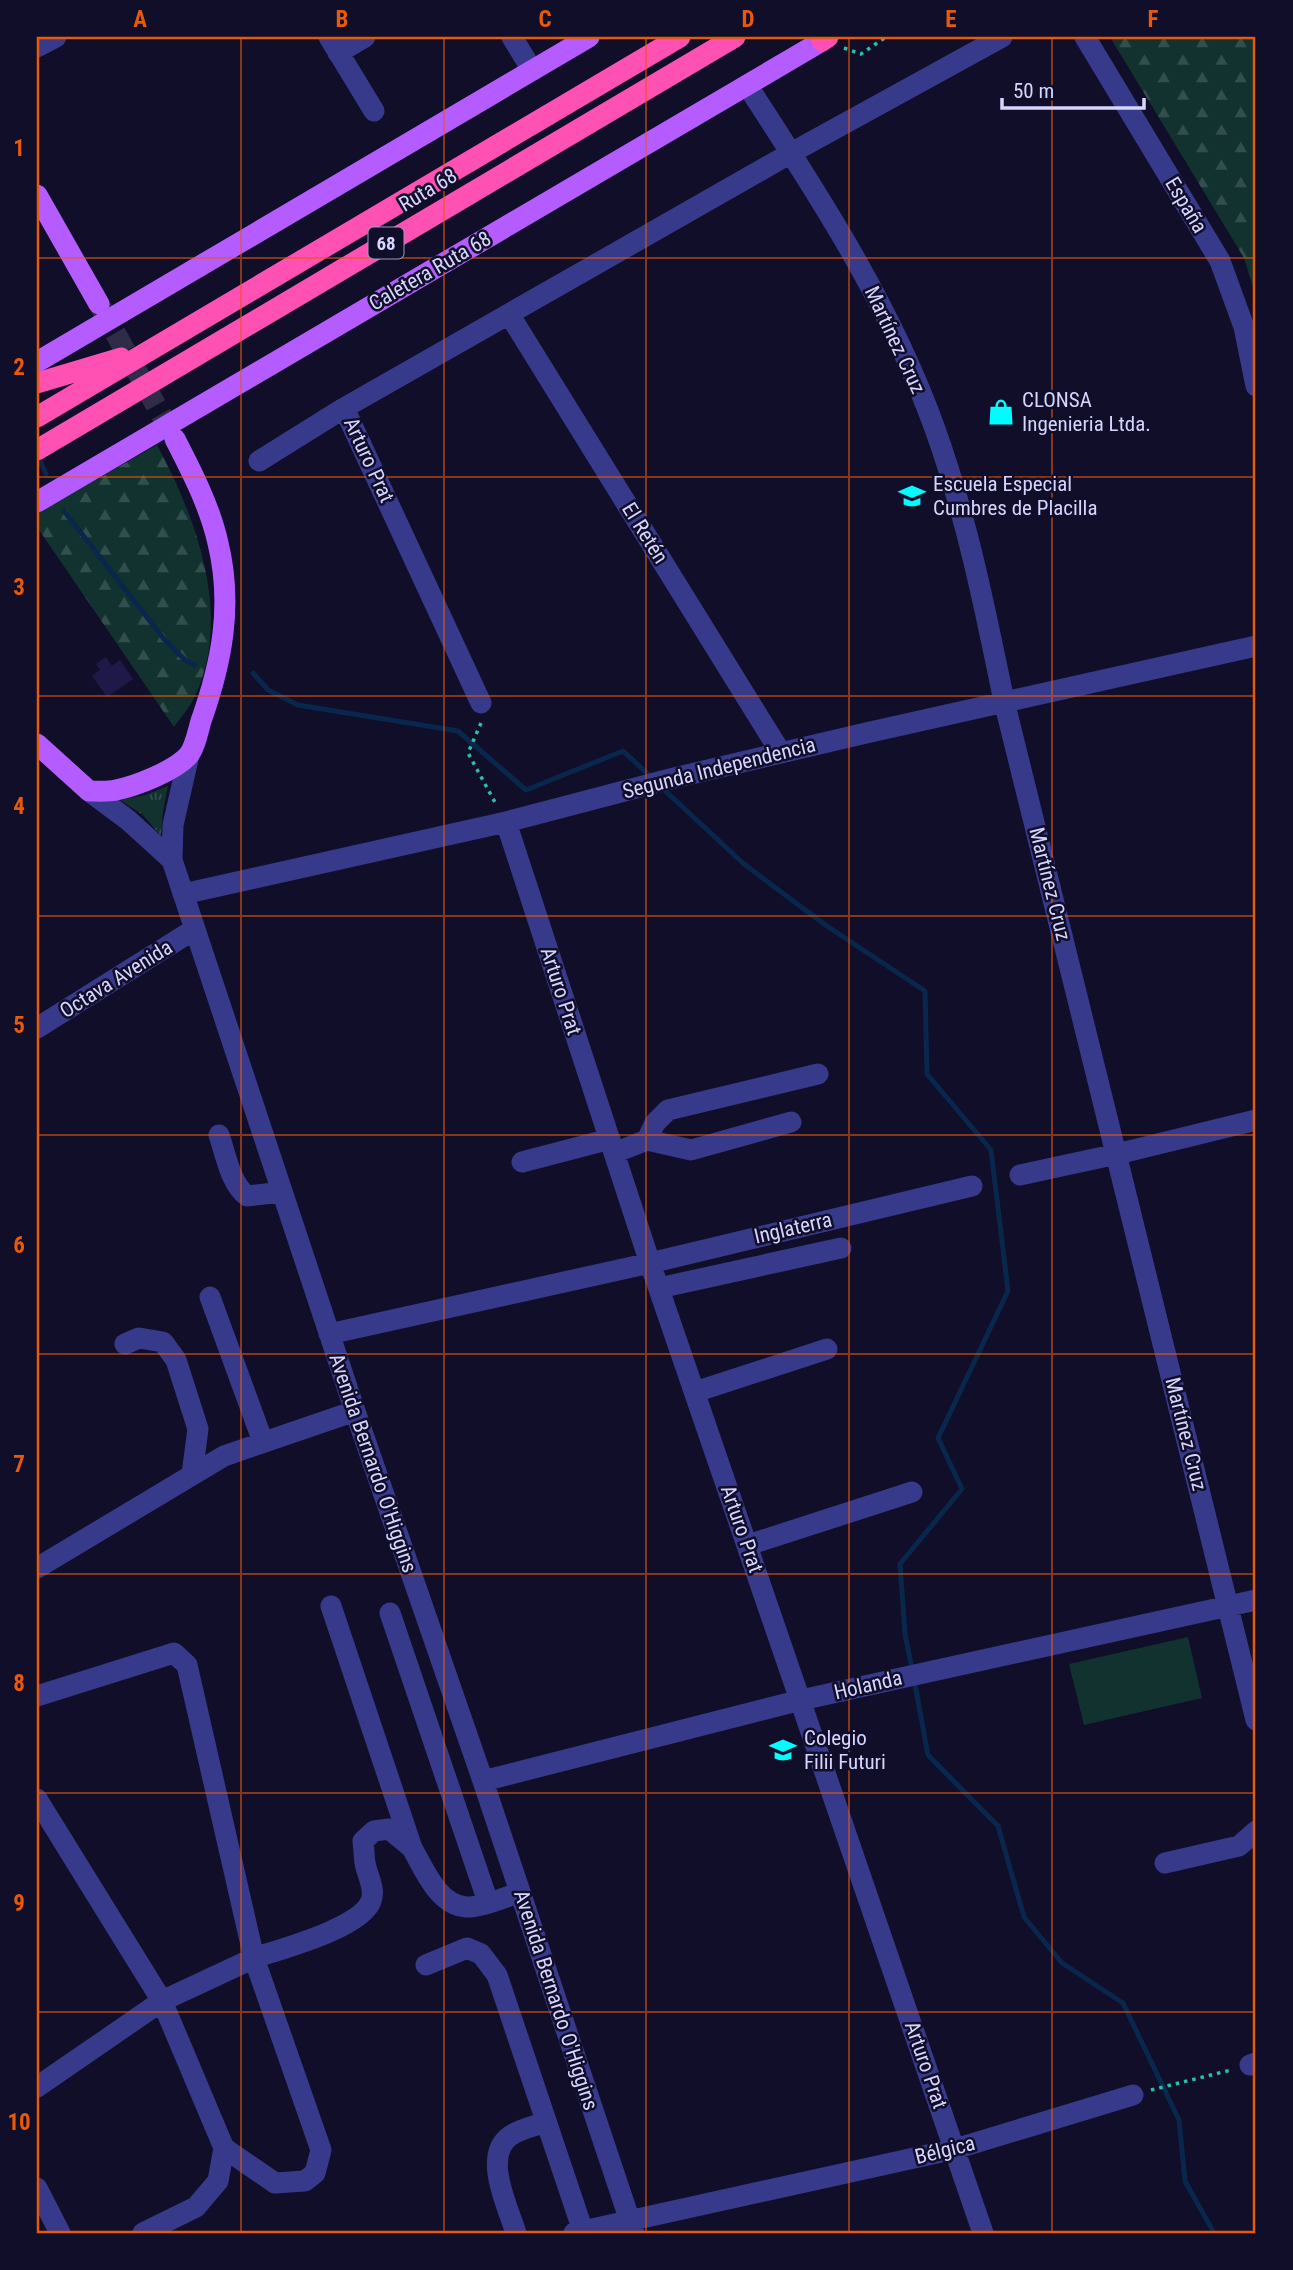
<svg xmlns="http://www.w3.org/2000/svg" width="1293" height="2270" viewBox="0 0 1293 2270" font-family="'Roboto Condensed',sans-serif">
<defs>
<pattern id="grass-tufts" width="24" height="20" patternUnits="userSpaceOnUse" patternTransform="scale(1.75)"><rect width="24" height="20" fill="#11322e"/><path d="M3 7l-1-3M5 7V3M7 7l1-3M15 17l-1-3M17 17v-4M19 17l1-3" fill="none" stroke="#334f4d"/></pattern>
<pattern id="forest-firs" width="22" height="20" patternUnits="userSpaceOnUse" patternTransform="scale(1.75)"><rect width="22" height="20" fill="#11322e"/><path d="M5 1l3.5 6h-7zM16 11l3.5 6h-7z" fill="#334f4d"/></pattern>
</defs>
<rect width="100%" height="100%" fill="#100e28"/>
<path fill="url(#grass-tufts)" d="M168,786L163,811L161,836L143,815L120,800L145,795Z"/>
<path fill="url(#forest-firs)" d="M1110,37H1256V297L1244,258Z
M157,445C196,517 233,616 195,696C190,707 181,717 174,727L37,527V513Z"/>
<path fill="#11322e" d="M1188,1637L1202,1698L1084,1725L1069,1664Z"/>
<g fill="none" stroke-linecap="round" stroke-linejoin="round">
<path stroke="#09274c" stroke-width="5" d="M37,454L46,474
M64,511L164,639L185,660L195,665
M253,673L268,690L298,705L458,731L526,790L623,751L651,777
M660,786L744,864L824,924L925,991L927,1074L991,1150L1008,1291L938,1438L962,1489L900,1564L905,1634L912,1669
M914,1679L928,1755L998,1826L1024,1917L1062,1963L1123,2003L1179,2120L1185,2181L1214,2233"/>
</g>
<path fill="#1f194a" d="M106,657L112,666L120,660L133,679L107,697L92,676L100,670L96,664Z"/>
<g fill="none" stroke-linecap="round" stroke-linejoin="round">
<path stroke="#2e2c48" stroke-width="21" stroke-dasharray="21 10" stroke-linecap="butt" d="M100,306L175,439"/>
<path stroke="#28c0aa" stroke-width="3.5" stroke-dasharray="3.5 5" stroke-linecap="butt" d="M844,48L861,54L886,37
M481,723L468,753L497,806
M1151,2090L1231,2070"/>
<path stroke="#373a8a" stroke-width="21" d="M329,37L374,111
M512,37L532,70
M1085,37L1220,261L1244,327L1256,386
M37,47L56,37
M338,53L365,37
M747,85C818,194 891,306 935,429C967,518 985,609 1004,701L1256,1720
M509,314L781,753
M344,408L481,703
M259,461L344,408L791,153L1002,37
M89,791L128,820L172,860L355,1411L483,1781L634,2233
M506,822L650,1263L983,2233
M172,860L173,825L189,755
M183,894L506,822L674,778L866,733L1256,646
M37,1028L195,929
M219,1135C226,1155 230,1183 247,1196L282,1192
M647,1140L691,1150L791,1122
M614,1153L647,1140L655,1123L668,1110L818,1074
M522,1162L610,1139
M1020,1175L1117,1154L1256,1120
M659,1288L841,1248
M210,1297L263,1442
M329,1334L650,1263L972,1186
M125,1344L139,1338L163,1342L176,1360L198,1429L192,1474
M695,1392L827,1349
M748,1545L912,1492
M37,1568L224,1456L355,1411
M331,1606L412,1848C424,1869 438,1905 466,1907C480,1908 505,1897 519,1893
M390,1613L488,1902
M37,1696L174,1653L187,1665L254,1958L162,2001L37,2087
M483,1781L801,1700L1256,1600
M37,1799L162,2001L224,2148L218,2181L196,2207L143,2233
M1165,1863L1239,1846L1256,1831
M426,1965L467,1948L481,1954L497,1975L583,2231
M1250,2065L1256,2063
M224,2148L275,2183L305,2181L315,2173L321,2150L254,1958C281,1949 361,1928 371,1901C376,1889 367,1875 365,1863C364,1856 364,1849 363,1841L374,1831L389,1829L412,1848
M37,2188L60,2233
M516,2233C508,2207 482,2156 510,2136C520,2129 535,2126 546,2122
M574,2233L955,2149L1133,2095"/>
<path stroke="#b45cff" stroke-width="21" d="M37,195L99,304
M37,362L589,37
M37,502L822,41
M37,744L89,791C98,791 107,792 116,790C136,786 174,771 188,756C195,748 198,731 201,721C222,662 233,605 218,543C210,507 192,472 175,439"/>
<path stroke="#ff50b3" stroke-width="21" d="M822,41L828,37
M37,383L121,358
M37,417L680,37
M37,450L735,37"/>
</g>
<path fill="none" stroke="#e8590c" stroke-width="2" stroke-opacity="0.55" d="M241,37V2233M444,37V2233M646,37V2233M849,37V2233M1052,37V2233M37,258H1256M37,477H1256M37,696H1256M37,916H1256M37,1135H1256M37,1354H1256M37,1574H1256M37,1793H1256M37,2012H1256"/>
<defs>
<g id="shop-bare" transform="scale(2.1)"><path d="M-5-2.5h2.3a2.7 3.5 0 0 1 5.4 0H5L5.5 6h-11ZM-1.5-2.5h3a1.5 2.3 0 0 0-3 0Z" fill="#01fbff" stroke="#100e28" stroke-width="2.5" paint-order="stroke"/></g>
<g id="school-bare" transform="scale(2.1)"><path d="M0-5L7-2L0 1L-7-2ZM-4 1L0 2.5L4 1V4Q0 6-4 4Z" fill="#01fbff" stroke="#100e28" stroke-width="2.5" paint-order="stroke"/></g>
</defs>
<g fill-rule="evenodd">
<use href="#shop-bare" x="1001" y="412"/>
<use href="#school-bare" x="912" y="496"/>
<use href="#school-bare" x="783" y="1750"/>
</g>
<g text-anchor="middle" stroke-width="5" stroke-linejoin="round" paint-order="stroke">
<rect fill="#100e28" stroke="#9b99be" stroke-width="2" x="368.5" y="227.5" width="35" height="31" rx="5"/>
<g font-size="19" font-weight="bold" fill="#d6d5ff">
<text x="386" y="250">68</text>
</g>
<g font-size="21" fill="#d6d5ff" stroke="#100e28">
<text transform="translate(428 190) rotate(-31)" y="7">Ruta 68</text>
<text transform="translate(1186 205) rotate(59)" y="7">España</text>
<text transform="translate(430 271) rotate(-30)" y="7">Caletera Ruta 68</text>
<text transform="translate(895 340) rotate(65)" y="7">Martínez Cruz</text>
<text transform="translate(369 460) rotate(65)" y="7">Arturo Prat</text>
<text transform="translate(645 533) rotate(58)" y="7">El Retén</text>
<text transform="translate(719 768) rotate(-14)" y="7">Segunda Independencia</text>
<text transform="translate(1050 884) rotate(76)" y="7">Martínez Cruz</text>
<text transform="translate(116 979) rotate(-32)" y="7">Octava Avenida</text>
<text transform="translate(561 991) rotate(72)" y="7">Arturo Prat</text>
<text transform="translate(793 1228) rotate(-13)" y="7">Inglaterra</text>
<text transform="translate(1186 1434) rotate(76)" y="7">Martínez Cruz</text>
<text transform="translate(373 1463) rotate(71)" y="7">Avenida Bernardo O'Higgins</text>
<text transform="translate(742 1529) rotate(71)" y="7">Arturo Prat</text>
<text transform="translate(868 1685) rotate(-13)" y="7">Holanda</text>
<text transform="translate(556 2000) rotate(72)" y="7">Avenida Bernardo O'Higgins</text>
<text transform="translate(926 2065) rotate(71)" y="7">Arturo Prat</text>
<text transform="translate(945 2150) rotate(-14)" y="7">Bélgica</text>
</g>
<g font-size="21" fill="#d6d5ff" stroke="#100e28" text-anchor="start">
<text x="1022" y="407">CLONSA<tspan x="1022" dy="24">Ingenieria Ltda.</tspan></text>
<text x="933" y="491">Escuela Especial<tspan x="933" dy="24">Cumbres de Placilla</tspan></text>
<text x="804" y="1745">Colegio<tspan x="804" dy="24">Filii Futuri</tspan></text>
</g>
</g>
<rect width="1293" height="2270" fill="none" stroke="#100e28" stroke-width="77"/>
<path d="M1002 98v10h142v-10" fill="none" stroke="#d6d5ff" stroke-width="3.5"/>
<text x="1013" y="98" font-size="21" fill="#d6d5ff" stroke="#100e28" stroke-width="5" paint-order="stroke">50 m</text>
<rect x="38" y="38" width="1216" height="2194" fill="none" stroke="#e8590c" stroke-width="2.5"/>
<g font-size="23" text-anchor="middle" font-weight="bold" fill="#e8590c">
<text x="140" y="27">A</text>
<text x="342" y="27">B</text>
<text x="545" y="27">C</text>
<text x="748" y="27">D</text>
<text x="951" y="27">E</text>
<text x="1153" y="27">F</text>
<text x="19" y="156">1</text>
<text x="19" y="375">2</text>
<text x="19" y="595">3</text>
<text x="19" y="814">4</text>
<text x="19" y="1033">5</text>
<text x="19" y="1253">6</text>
<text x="19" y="1472">7</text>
<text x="19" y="1691">8</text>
<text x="19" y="1911">9</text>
<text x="19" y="2130">10</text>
</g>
</svg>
